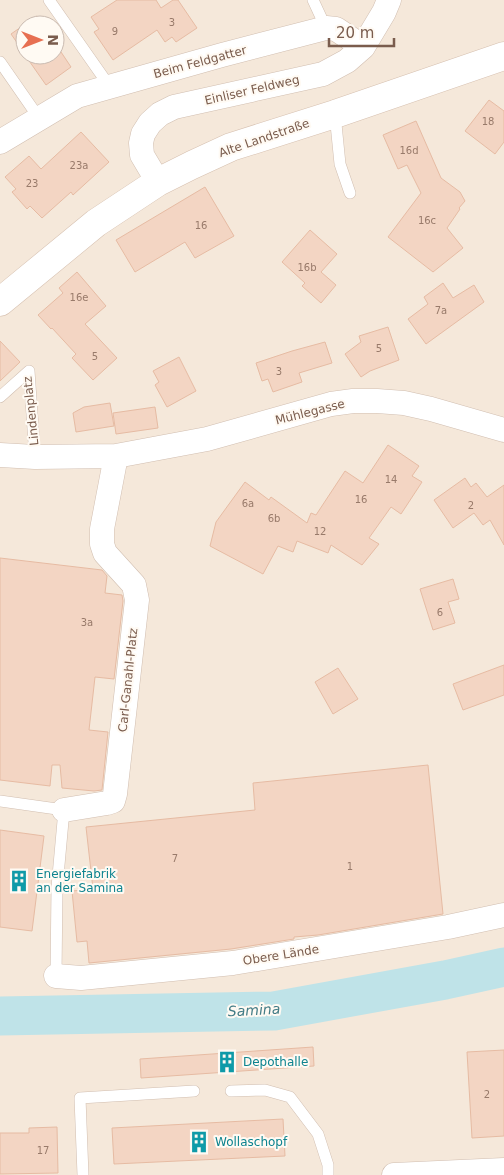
<svg xmlns="http://www.w3.org/2000/svg" width="504" height="1175" viewBox="0 0 504 1175" font-family="'DejaVu Sans',sans-serif">
<rect width="100%" height="100%" fill="#fdf6ec"/>
<path fill="#f5e8da" fill-rule="evenodd" d="M0,0H504V1175H0ZM25,25H55V55H25Z"/>
<g fill="none" stroke-linecap="round" stroke-linejoin="round">
<path stroke="#bfe3e8" stroke-width="39" d="M0,1016L274,1011L445,980L504,967"/>
</g>
<path fill="#f3d5c3" stroke="#e6bba3" d="M117,0H156L161,8L173,0H178L197,28L176,42L172,37L165,42L157,30L113,60L94,32L99,29L91,17Z
M37,16L43,25H25V54L11,34Z
M55,43L71,67L46,85L25,55H55Z
M489,100L504,111V142L495,154L465,131Z
M416,121L441,178L460,192L465,201L459,208L460,209L447,228L463,248L433,272L388,237L421,193L407,165L398,169L383,135Z
M81,132L109,162L73,195L71,192L42,218L30,206L27,209L12,192L16,189L5,177L29,156L41,169Z
M205,187L234,236L195,258L185,242L135,272L116,240Z
M310,230L337,254L321,272L336,285L321,303L302,286L305,283L282,262Z
M77,272L106,306L85,324L117,358L93,380L72,358L76,354L52,328L51,329L38,315L63,293L59,288Z
M443,283L453,298L474,285L484,302L426,344L408,319L428,304L424,297Z
M388,327L399,360L370,371L361,377L345,354L361,342L359,336Z
M0,341L20,362L0,381Z
M325,342L332,363L299,373L302,382L273,392L268,379L262,381L256,363L292,351Z
M179,357L196,391L167,407L155,385L159,382L153,371Z
M110,403L114,426L76,432L73,413L84,407Z
M155,407L158,428L116,434L113,413Z
M388,445L419,466L412,476L422,482L401,514L391,507L369,538L379,544L362,565L331,545L328,553L297,541L293,552L278,546L263,574L210,546L216,522L245,482L269,500L271,497L307,523L311,513L316,515L345,471L363,483Z
M465,478L471,487L476,483L487,497L504,485V545L490,520L483,525L474,513L453,528L434,500Z
M0,558L102,570L107,576L105,593L122,595L123,601L114,679L95,677L89,730L108,732L102,790L94,791L62,788L60,765H52L50,786L0,780Z
M453,579L459,599L448,602L455,623L433,630L420,589Z
M504,665V695L463,710L453,684Z
M338,668L358,699L333,714L315,682Z
M428,765L443,914L318,935L294,937V939L231,949L89,963L87,941L77,942L72,891L93,889L86,827L255,810L253,783Z
M0,830L44,836L32,931L0,927Z
M313,1047L314,1066L141,1078L140,1059Z
M504,1050V1136L472,1138L467,1052Z
M283,1119L285,1156L114,1164L112,1128Z
M57,1127L58,1173L0,1174V1133H29V1128Z"/>
<g fill="none" stroke-linecap="round" stroke-linejoin="round">
<g stroke="#d1beb0" stroke-width="12">
<path id="lane" d="M49,0L110,87
M313,0L326,28
M0,62L39,118
M335,114L340,164L350,193
M0,397L29,371L35,457
M0,801L64,810L57,887L56,976
M231,1091L265,1090L290,1097L318,1134L328,1165V1175
M83,1175L80,1098L194,1091"/>
</g>
<g stroke="#d1beb0" stroke-width="25">
<path id="street" d="M0,142L77,96L222,55L326,28L336,29L363,47
M158,182L142,155L141,143L143,134L150,123L160,114L174,107L323,74L347,61L363,47L384,12L389,0
M0,455L35,457L116,456L207,439L331,404L353,401H377L404,403L431,409L504,430
M64,810L107,803L113,801L115,794L137,600L134,585L105,553L102,544V529L116,456
M56,976L81,978L233,963L448,927L504,915
M394,1175L504,1170"/>
</g>
<g stroke="#d6c0b0" stroke-width="29">
<path id="secondary" d="M0,302L96,223L158,182L192,165L231,147L335,114L504,56"/>
</g>
<use href="#lane" stroke="#fff" stroke-width="11"/>
<use href="#street" stroke="#fff" stroke-width="24"/>
<use href="#secondary" stroke="#fff" stroke-width="28"/>
</g>
<defs>
<g id="building-bare" transform="scale(1.725)"><path d="M-4-6H4V6H1V3H-1V6H-4ZM-2.5-4.3h1.7v1.8h-1.7ZM.8-4.3h1.7v1.8H.8ZM-2.5-1h1.7V.8h-1.7ZM.8-1h1.7V.8H.8Z" fill="#0f9aa8" stroke="#fffaf3" stroke-width="2.5" paint-order="stroke"/></g>
</defs>
<g fill-rule="evenodd">
<use href="#building-bare" x="19" y="881"/>
<use href="#building-bare" x="227" y="1062"/>
<use href="#building-bare" x="199" y="1142"/>
</g>
<g text-anchor="middle" stroke-width="4" stroke-linejoin="round" paint-order="stroke">
<g font-size="10" fill="#987a6a">
<text x="172" y="26">3</text>
<text x="115" y="35">9</text>
<text x="488" y="125">18</text>
<text x="409" y="154">16d</text>
<text x="79" y="169">23a</text>
<text x="32" y="187">23</text>
<text x="427" y="224">16c</text>
<text x="201" y="229">16</text>
<text x="307" y="271">16b</text>
<text x="79" y="301">16e</text>
<text x="441" y="314">7a</text>
<text x="379" y="352">5</text>
<text x="95" y="360">5</text>
<text x="279" y="375">3</text>
<text x="391" y="483">14</text>
<text x="361" y="503">16</text>
<text x="248" y="507">6a</text>
<text x="471" y="509">2</text>
<text x="274" y="522">6b</text>
<text x="320" y="535">12</text>
<text x="440" y="616">6</text>
<text x="87" y="626">3a</text>
<text x="175" y="862">7</text>
<text x="350" y="870">1</text>
<text x="487" y="1098">2</text>
<text x="43" y="1154">17</text>
</g>
<g font-size="12" fill="#7a5c4d" stroke="#fffaf3">
<text transform="translate(200 62) rotate(-15)" y="4">Beim Feldgatter</text>
<text transform="translate(252 90) rotate(-13)" y="4">Einliser Feldweg</text>
<text transform="translate(264 138) rotate(-19)" y="4">Alte Landstraße</text>
<text transform="translate(31 411) rotate(-96)" y="4">Lindenplatz</text>
<text transform="translate(310 412) rotate(-14)" y="4">Mühlegasse</text>
<text transform="translate(128 680) rotate(-84)" y="4">Carl-Ganahl-Platz</text>
<text transform="translate(281 955) rotate(-9)" y="4">Obere Lände</text>
</g>
<g font-size="12" fill="#0d838f" stroke="#fffaf3" text-anchor="start">
<text x="36" y="878">Energiefabrik<tspan x="36" dy="14">an der Samina</tspan></text>
<text x="243" y="1066">Depothalle</text>
<text x="215" y="1146">Wollaschopf</text>
</g>
<g font-size="14" font-style="italic" fill="#437c86" stroke="#fffaf3">
<text transform="translate(254 1010) rotate(-3)" y="5">Samina</text>
</g>
</g>
<g transform="translate(40 40) rotate(90)"><circle r="24" fill="#fffaf3" stroke="#cabbb1"/>
<path d="M0-4L9 19L0 12L-9 19Z" fill="#e76f51"/>
<text y="-8" font-size="14" font-weight="bold" text-anchor="middle" fill="#7a5c4d">N</text>
</g>
<path d="M329 38v8h65v-8" fill="none" stroke="#7a5c4d" stroke-width="2.5"/>
<text x="336" y="38" font-size="15" fill="#7a5c4d" stroke="#fffaf3" stroke-width="4" paint-order="stroke">20 m</text>
</svg>
